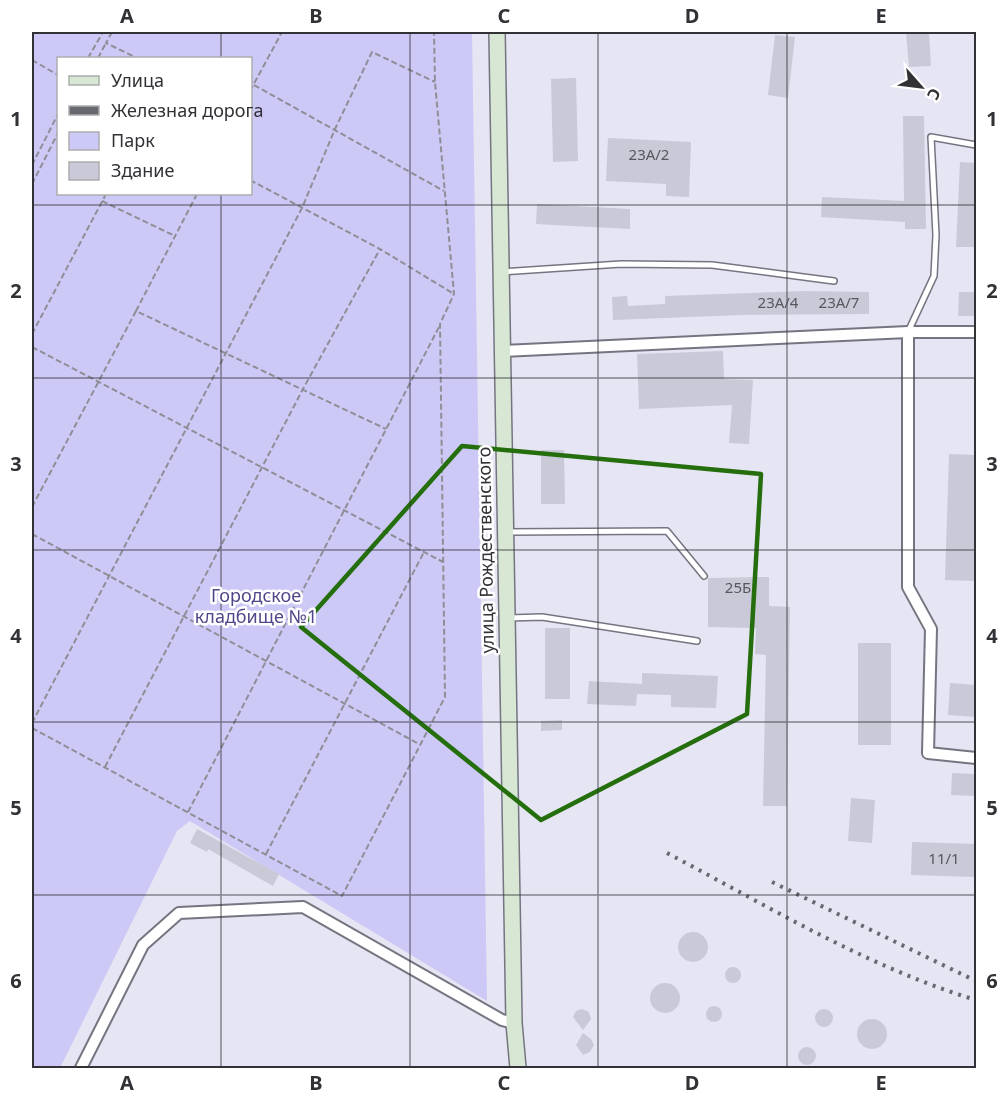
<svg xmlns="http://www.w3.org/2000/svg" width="1008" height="1100" viewBox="0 0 1008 1100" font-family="'Noto Sans',sans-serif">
<rect width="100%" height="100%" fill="#e6e5f3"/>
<path fill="#ccc9f6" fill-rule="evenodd" d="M32,32H472L487,1001L190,821L177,831L60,1068H32ZM58,58H250V194H58Z"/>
<path fill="#c9c9d7" d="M906,32H929L931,66L909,67Z
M775,35L795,37L788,98L768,95Z
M576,78L578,161L553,162L551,79Z
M903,116H924L926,229H905V222L821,217L822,197L904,201Z
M608,138L691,142L689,197L666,196V184L606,181Z
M960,162L976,163V247H956Z
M537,204L630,209V229L536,224Z
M804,291L869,292V314L741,315L613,320L612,297L627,296L628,306L665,304V296Z
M959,292H976V316H958Z
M723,351L724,379L753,380L749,444L729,443L732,405L639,409L637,354Z
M541,450H564L565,504H541Z
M949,454L976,455V581L945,580Z
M769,577V606L790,607L787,806H763L766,655L755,654L756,628L708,627V578Z
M545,628H570V699H545Z
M858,643H891V745H858Z
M642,673L718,676L716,708L671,707V695L637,694L636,706L587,704L589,681L642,684Z
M950,683L976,685V717L948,715Z
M562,720V730L541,731V721Z
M952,773L976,774V796L951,795Z
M851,798L875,800L872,843L848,841Z
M197,829L279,874L273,886L208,849L207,852L190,843Z
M912,842L976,844L975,877L911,875Z
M678 947a15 15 0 1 1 30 0a15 15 0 1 1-30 0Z
M725 975a8 8 0 1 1 16 0a8 8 0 1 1-16 0Z
M650 998a15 15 0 1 1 30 0a15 15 0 1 1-30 0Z
M706 1014a8 8 0 1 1 16 0a8 8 0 1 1-16 0Z
M582,1009L589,1012L591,1019L583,1030L573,1017L576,1011Z
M815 1018a9 9 0 1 1 18 0a9 9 0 1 1-18 0Z
M857 1034a15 15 0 1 1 30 0a15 15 0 1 1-30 0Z
M583,1033L591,1039L594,1045L590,1052L583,1055L576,1045Z
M798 1056a9 9 0 1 1 18 0a9 9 0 1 1-18 0Z"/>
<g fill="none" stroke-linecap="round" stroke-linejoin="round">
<g stroke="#757581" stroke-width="8">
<path id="lane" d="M502,272L621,264L712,265L834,281
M908,332L934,276L936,235L931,137L976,145
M507,532L667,531L704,576
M508,618L542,617L697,641"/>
</g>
<g stroke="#757581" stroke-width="14">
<path id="street" d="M908,332V587L931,629L928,753L976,758
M502,351L908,332H976
M81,1068L143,945L179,913L303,907L502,1020L514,1023"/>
</g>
<g stroke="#757581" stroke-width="18">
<path id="secondary" d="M497,32L514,1023L518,1068"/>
</g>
<path stroke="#8e8e97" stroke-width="2" stroke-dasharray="6 3" stroke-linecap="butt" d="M112,32L106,43L137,58
M88,58L103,32
M98,58L106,43
M32,60L58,75
M254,85L444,191
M250,91L282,32
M32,165L58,114
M250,180L380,249L454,294
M32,184L58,133
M197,194L136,311L386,429
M102,201L175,236
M32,334L106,194
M32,347L443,562
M32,507L136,311
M32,534L419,744
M32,723L302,208L335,129L372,52L435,82
M32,728L342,896L445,697L440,324L454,294L435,82L434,32
M105,767L303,389L380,249
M188,812L439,327
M266,854L424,552"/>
<use href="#lane" stroke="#fff" stroke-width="5"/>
<use href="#street" stroke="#fff" stroke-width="10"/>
<use href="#secondary" stroke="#d7e7d4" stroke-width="15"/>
<path stroke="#686870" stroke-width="4" stroke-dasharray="3 6" stroke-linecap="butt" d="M667,853C768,906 867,967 976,1000
M772,882L976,981"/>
</g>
<path fill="none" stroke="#256e0d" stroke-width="4.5" stroke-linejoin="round" d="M462,446L761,474L747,714L541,820L301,627Z"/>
<path fill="none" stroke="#313136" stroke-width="1.5" stroke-opacity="0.55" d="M221,32V58M410,32V1068M598,32V1068M787,32V1068M221,194V1068M32,205H976M32,378H976M32,550H976M32,722H976M32,895H976"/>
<g text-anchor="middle" stroke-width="5" stroke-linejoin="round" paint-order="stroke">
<g font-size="15" fill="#57575e">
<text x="649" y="160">23А/2</text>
<text x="778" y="308">23А/4</text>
<text x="839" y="308">23А/7</text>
<text x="738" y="593">25Б</text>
<text x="944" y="864">11/1</text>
</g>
<g font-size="18" fill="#313136" stroke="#fff">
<text transform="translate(486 550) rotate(-91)" y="6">улица Рождественского</text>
</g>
<g font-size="18" fill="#50478a" stroke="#fff">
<text x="256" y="602">Городское<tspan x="256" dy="21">кладбище №1</tspan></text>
</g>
</g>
<rect width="1008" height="1100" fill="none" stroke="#ffffff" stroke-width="66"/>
<rect x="57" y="57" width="195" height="138" fill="#ffffff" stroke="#adadaf" stroke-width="1.5"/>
<rect x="69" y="76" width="30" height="9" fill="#d7e7d4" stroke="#adadaf" stroke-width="1.5"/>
<text x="111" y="87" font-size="18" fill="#313136">Улица</text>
<rect x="69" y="106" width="30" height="9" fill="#686870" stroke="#adadaf" stroke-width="1.5"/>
<text x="111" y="117" font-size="18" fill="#313136">Железная дорога</text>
<rect x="69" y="132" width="30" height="18" fill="#ccc9f6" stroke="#adadaf" stroke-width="1.5"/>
<text x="111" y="147" font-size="18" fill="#313136">Парк</text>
<rect x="69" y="162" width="30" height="18" fill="#c9c9d7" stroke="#adadaf" stroke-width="1.5"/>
<text x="111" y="177" font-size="18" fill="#313136">Здание</text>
<g transform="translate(921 87) rotate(118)" stroke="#ffffff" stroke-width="4.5" paint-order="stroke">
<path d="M0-4.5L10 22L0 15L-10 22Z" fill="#313136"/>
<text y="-9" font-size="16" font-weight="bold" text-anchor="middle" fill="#313136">С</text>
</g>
<rect x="33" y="33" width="942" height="1034" fill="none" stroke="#313136" stroke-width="2"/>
<g font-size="20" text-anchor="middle" font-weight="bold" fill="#313136">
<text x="127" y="23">A</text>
<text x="316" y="23">B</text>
<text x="504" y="23">C</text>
<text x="692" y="23">D</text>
<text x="881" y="23">E</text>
<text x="16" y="126">1</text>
<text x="992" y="126">1</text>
<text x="16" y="298">2</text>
<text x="992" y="298">2</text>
<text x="16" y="471">3</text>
<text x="992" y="471">3</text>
<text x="16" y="643">4</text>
<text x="992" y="643">4</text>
<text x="16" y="815">5</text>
<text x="992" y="815">5</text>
<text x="16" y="988">6</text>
<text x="992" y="988">6</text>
<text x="127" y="1090">A</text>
<text x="316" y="1090">B</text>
<text x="504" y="1090">C</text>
<text x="692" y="1090">D</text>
<text x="881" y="1090">E</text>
</g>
</svg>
